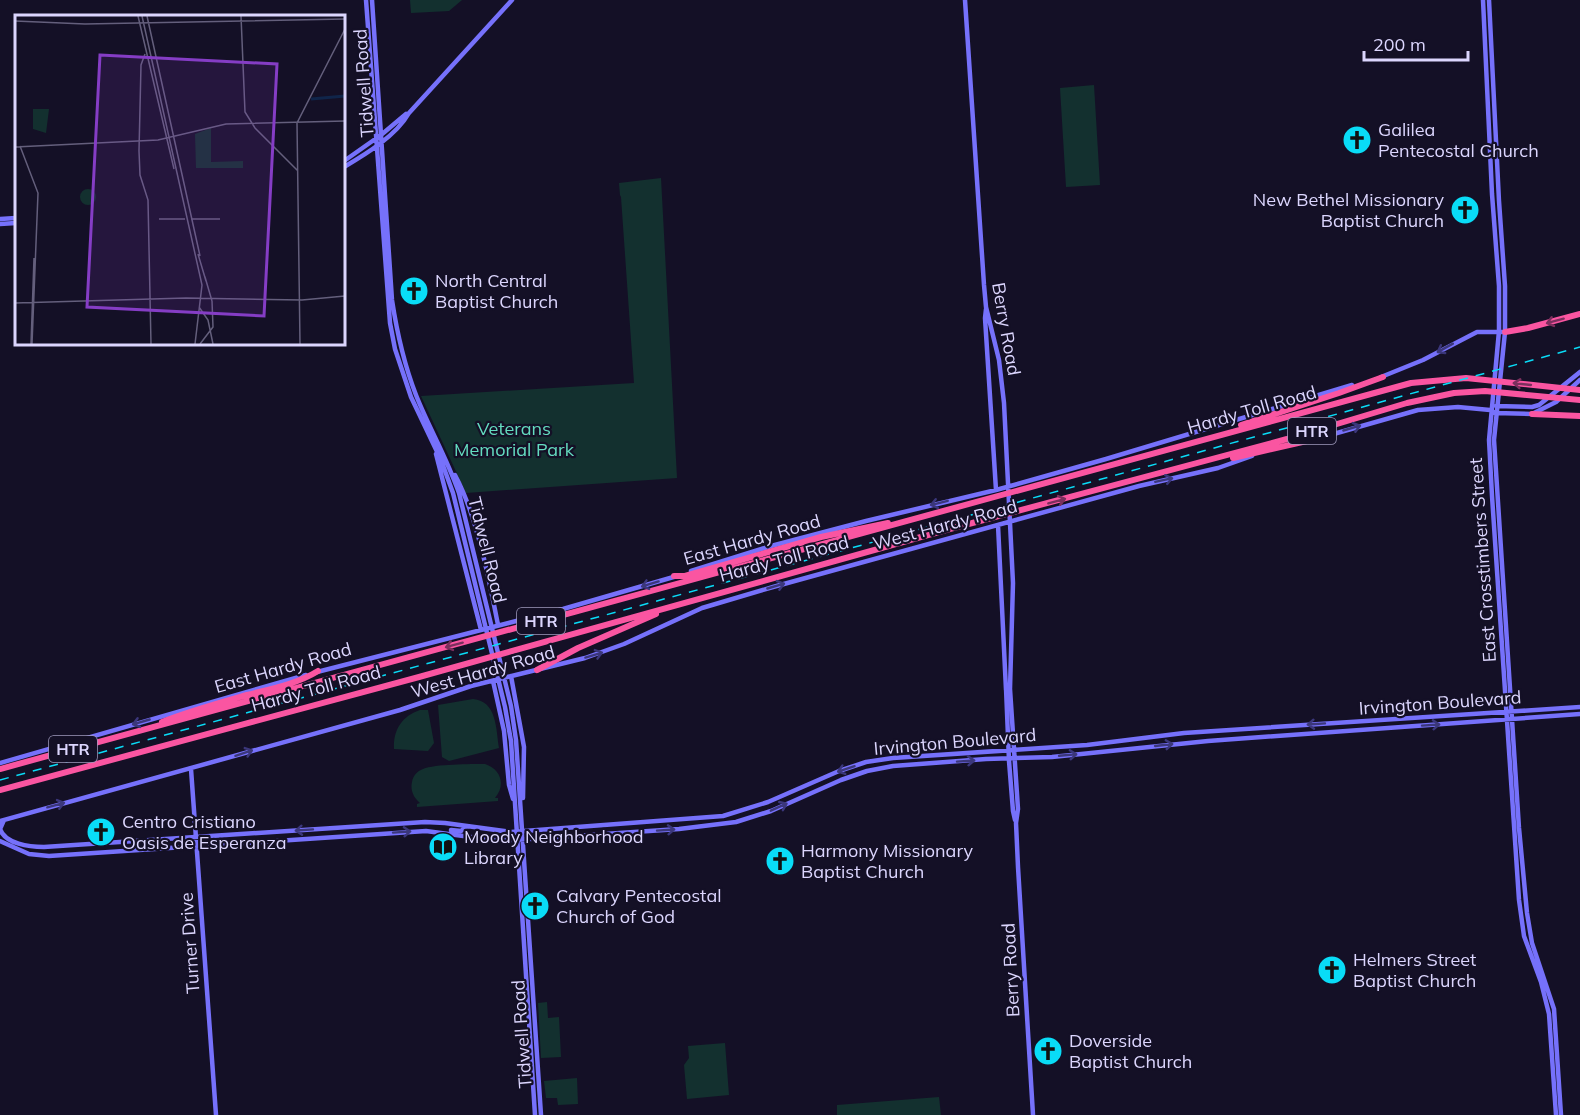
<svg xmlns="http://www.w3.org/2000/svg" width="1580" height="1115" viewBox="0 0 1580 1115" font-family="Mulish,sans-serif">
<rect width="100%" height="100%" fill="#141026"/>
<path fill="#13302f" d="M410,0H462L449,11L411,13Z
M1094,85L1100,185L1066,187L1060,88Z
M661,178L677,478L466,493L421,396L634,383L621,197L620,195L619,183Z
M473,699C497,701 496,729 499,748L449,761L442,757L438,705Z
M420,710H428L434,743L428,751L394,749C393,730 402,716 420,710Z
M485,764C501,769 506,785 495,798H498V801L417,807V804L420,803C414,798 410,791 412,782C413,776 417,771 423,769C435,764 471,764 485,764Z
M547,1002L548,1018L559,1017L561,1057L541,1058L538,1003Z
M725,1043L729,1095L687,1099L684,1065L689,1058L688,1046Z
M577,1078L578,1104L558,1105L557,1098H546L544,1081Z
M939,1097L941,1115H837V1105Z"/>
<g fill="none" stroke-linecap="round" stroke-linejoin="round">
<path stroke="#7671fb" stroke-width="4.5" d="M366,0L390,323L395,349L411,397L441,460L453,493L505,707L511,741L535,1115
M372,0L392,300C397,333 404,364 416,395C429,428 447,458 459,493L511,706L516,740L541,1115
M965,0L984,285L986,307L999,360L1004,403L1013,583L1010,689L1018,809L1016,823L1018,867L1033,1115
M1483,0L1492,194L1499,286V331L1489,440L1492,496L1519,900L1524,936L1541,982L1549,1014L1556,1115
M1489,0L1499,201L1505,286V332L1494,440L1519,828L1527,913L1532,943L1554,1009L1561,1115
M344,161L381,135L406,114
M344,167C366,154 396,136 409,113L512,0
M0,219L16,218
M0,224L16,223
M986,309L985,318L996,490
M1381,377L1423,360L1477,332H1505
M1496,406L1532,407L1539,405L1580,372
M1309,441L1418,410L1458,407L1490,410L1495,413L1532,414L1556,402L1580,380
M436,454L481,630
M455,475C477,516 489,579 498,625
M998,525L1006,690
M691,571L771,546L866,521L996,490L1106,459L1352,385
M317,672L563,609L677,576
M511,676L524,747L523,798
M493,681L504,731L509,785L513,799
M1006,688L1009,761L1013,811L1015,820
M0,763L306,675
M191,769L216,1115
M4,820L0,829C5,844 30,847 44,847L425,822L445,823L511,832L723,816L768,802L839,771L866,762L893,758L1087,745L1184,733L1580,707
M0,821L400,710L471,686L585,658L624,644L702,608L773,587L1139,486L1218,468L1252,456
M451,830L461,831L466,827
M0,841L29,854L49,856L426,831L493,840H515L679,829L736,822L771,811L841,780L867,771L893,766L986,759L1052,757L1208,741L1580,714"/>
<path stroke="#fa55a1" stroke-width="6" d="M1505,332L1528,328L1580,314
M1532,414L1580,416
M1241,425L1339,393L1383,377
M1233,458L1311,440
M674,576H685L821,537L888,523
M537,670L578,648L656,614
M162,722C190,711 219,703 247,695C271,689 297,684 318,671
M0,769L1411,383L1466,378L1580,390
M0,790L419,677L946,530L1287,439L1407,403L1454,393L1485,391L1580,400"/>
<path stroke="#09dcf7" stroke-width="1.5" stroke-dasharray="9 8" stroke-linecap="butt" d="M0,780L877,541L1580,347"/>
</g>
<defs><path id="oneway-shaft" d="M-6 0H5M1.5-3L5.5 0L1.5 3" fill="none" stroke-width="1.6" stroke-linecap="round" stroke-linejoin="round" transform="scale(1.5)"/></defs>
<g stroke="#7b2f5d">
<use href="#oneway-shaft" transform="translate(1555 321) rotate(165)"/>
<use href="#oneway-shaft" transform="translate(1522 384) rotate(-174)"/>
<use href="#oneway-shaft" transform="translate(1057 501) rotate(-15)"/>
<use href="#oneway-shaft" transform="translate(454 645) rotate(165)"/>
</g>
<g stroke="#3b377b">
<use href="#oneway-shaft" transform="translate(1445 348) rotate(151)"/>
<use href="#oneway-shaft" transform="translate(1352 428) rotate(-16)"/>
<use href="#oneway-shaft" transform="translate(1164 480) rotate(-12)"/>
<use href="#oneway-shaft" transform="translate(939 503) rotate(166)"/>
<use href="#oneway-shaft" transform="translate(650 584) rotate(163)"/>
<use href="#oneway-shaft" transform="translate(776 586) rotate(-16)"/>
<use href="#oneway-shaft" transform="translate(594 655) rotate(-17)"/>
<use href="#oneway-shaft" transform="translate(141 722) rotate(164)"/>
<use href="#oneway-shaft" transform="translate(1316 724) rotate(176)"/>
<use href="#oneway-shaft" transform="translate(1431 725) rotate(-4)"/>
<use href="#oneway-shaft" transform="translate(1164 745) rotate(-6)"/>
<use href="#oneway-shaft" transform="translate(244 753) rotate(-18)"/>
<use href="#oneway-shaft" transform="translate(1068 755) rotate(-5)"/>
<use href="#oneway-shaft" transform="translate(966 761) rotate(-4)"/>
<use href="#oneway-shaft" transform="translate(846 769) rotate(162)"/>
<use href="#oneway-shaft" transform="translate(56 805) rotate(-15)"/>
<use href="#oneway-shaft" transform="translate(779 807) rotate(-24)"/>
<use href="#oneway-shaft" transform="translate(304 830) rotate(176)"/>
<use href="#oneway-shaft" transform="translate(666 830) rotate(-4)"/>
<use href="#oneway-shaft" transform="translate(402 832) rotate(-4)"/>
</g>
<defs>
<g id="church-disc" transform="scale(1.5)"><circle r="9.5" fill="#09dcf7" stroke="#141026"/><path d="M-1.2-6h2.4v3.5h3.3v2.4h-3.3V6h-2.4V-.1h-3.3v-2.4h3.3Z" fill="#111"/></g>
<g id="library-disc" transform="scale(1.5)"><circle r="9.5" fill="#09dcf7" stroke="#141026"/><path d="M-6-4Q-3-5.5-.7-3.5V5Q-3 3-6 4ZM6-4Q3-5.5 .7-3.5V5Q3 3 6 4Z" fill="#111"/></g>
</defs>
<g fill-rule="evenodd">
<use href="#church-disc" x="1357" y="140"/>
<use href="#church-disc" x="1465" y="210"/>
<use href="#church-disc" x="414" y="291"/>
<use href="#church-disc" x="101" y="832"/>
<use href="#library-disc" x="443" y="847"/>
<use href="#church-disc" x="780" y="861"/>
<use href="#church-disc" x="535" y="906"/>
<use href="#church-disc" x="1332" y="970"/>
<use href="#church-disc" x="1048" y="1051"/>
</g>
<g text-anchor="middle" stroke-width="4.5" stroke-linejoin="round" paint-order="stroke">
<g fill="#141026" stroke="#a09bbd" stroke-width="1.5">
<rect x="1288" y="418" width="48" height="26" rx="4.5"/>
<rect x="517" y="608" width="48" height="26" rx="4.5"/>
<rect x="49" y="736" width="48" height="26" rx="4.5"/>
</g>
<g font-size="16" font-weight="bold" fill="#dcd6fe">
<text x="1312" y="437">HTR</text>
<text x="541" y="627">HTR</text>
<text x="73" y="755">HTR</text>
</g>
<g font-size="18" fill="#dcd6fe" stroke="#141026">
<text transform="translate(364 83) rotate(-94)" y="6">Tidwell Road</text>
<text transform="translate(1006 329) rotate(80)" y="6">Berry Road</text>
<text transform="translate(1252 410) rotate(-16)" y="6">Hardy Toll Road</text>
<text transform="translate(945 525) rotate(-15)" y="6">West Hardy Road</text>
<text transform="translate(752 540) rotate(-16)" y="6">East Hardy Road</text>
<text transform="translate(487 550) rotate(76)" y="6">Tidwell Road</text>
<text transform="translate(784 559) rotate(-15)" y="6">Hardy Toll Road</text>
<text transform="translate(1483 560) rotate(-94)" y="6">East Crosstimbers Street</text>
<text transform="translate(283 668) rotate(-16)" y="6">East Hardy Road</text>
<text transform="translate(483 672) rotate(-16)" y="6">West Hardy Road</text>
<text transform="translate(316 689) rotate(-15)" y="6">Hardy Toll Road</text>
<text transform="translate(1440 703) rotate(-4)" y="6">Irvington Boulevard</text>
<text transform="translate(955 742) rotate(-5)" y="6">Irvington Boulevard</text>
<text transform="translate(190 943) rotate(-94)" y="6">Turner Drive</text>
<text transform="translate(1011 970) rotate(-93)" y="6">Berry Road</text>
<text transform="translate(522 1034) rotate(-94)" y="6">Tidwell Road</text>
</g>
<g font-size="18" fill="#dcd6fe" stroke="#141026" text-anchor="start">
<text x="1378" y="136">Galilea<tspan x="1378" dy="21">Pentecostal Church</tspan></text>
<text x="1444" y="206" text-anchor="end">New Bethel Missionary<tspan x="1444" dy="21">Baptist Church</tspan></text>
<text x="435" y="287">North Central<tspan x="435" dy="21">Baptist Church</tspan></text>
<text x="122" y="828">Centro Cristiano<tspan x="122" dy="21">Oasis de Esperanza</tspan></text>
<text x="464" y="843">Moody Neighborhood<tspan x="464" dy="21">Library</tspan></text>
<text x="801" y="857">Harmony Missionary<tspan x="801" dy="21">Baptist Church</tspan></text>
<text x="556" y="902">Calvary Pentecostal<tspan x="556" dy="21">Church of God</tspan></text>
<text x="1353" y="966">Helmers Street<tspan x="1353" dy="21">Baptist Church</tspan></text>
<text x="1069" y="1047">Doverside<tspan x="1069" dy="21">Baptist Church</tspan></text>
</g>
<g font-size="18" fill="#64dcc0" stroke="#141026">
<text x="514" y="435">Veterans<tspan x="514" dy="21">Memorial Park</tspan></text>
</g>
</g>
<g transform="translate(15 15)">
<rect width="330" height="330" fill="#141026"/>
<path d="M18,94H34L31,118L18,114ZM196,113V147L228,146V153H181L180,119ZM65 182a8 8 0 1 1 16 0a8 8 0 1 1-16 0Z" fill="#13302f"/>
<path fill="none" stroke="#10254a" stroke-width="3" d="M296,84L330,81"/>
<path fill="none" stroke="#645f7c" stroke-width="1.5" d="M123,1L159,154M127,1L187,270L180,329M132,1L185,241M226,1L230,97L240,113L283,156M0,6L70,9L330,4M130,39L126,50L124,136L125,160L133,185L136,329M5,131L23,178L17,329M0,132L143,125L211,109L330,106M144,204H170M176,204H205M183,239L191,266M190,262L197,286M0,288L171,283L287,285L330,281M184,292L193,305L198,329M16,329L19,243M185,329L198,312L197,286M285,329L282,108L330,14"/>
<path fill="#853dc5" fill-opacity="0.15" stroke="#853dc5" stroke-width="3" d="M85,40L262,49L249,301L72,292Z"/>
<rect width="330" height="330" fill="none" stroke="#dcd6fe" stroke-width="3"/>
</g>
<path d="M1364 51v9h104v-9" fill="none" stroke="#dcd6fe" stroke-width="3"/>
<text x="1373" y="51" font-size="18" fill="#dcd6fe" stroke="#141026" stroke-width="4.5" paint-order="stroke">200 m</text>
</svg>
